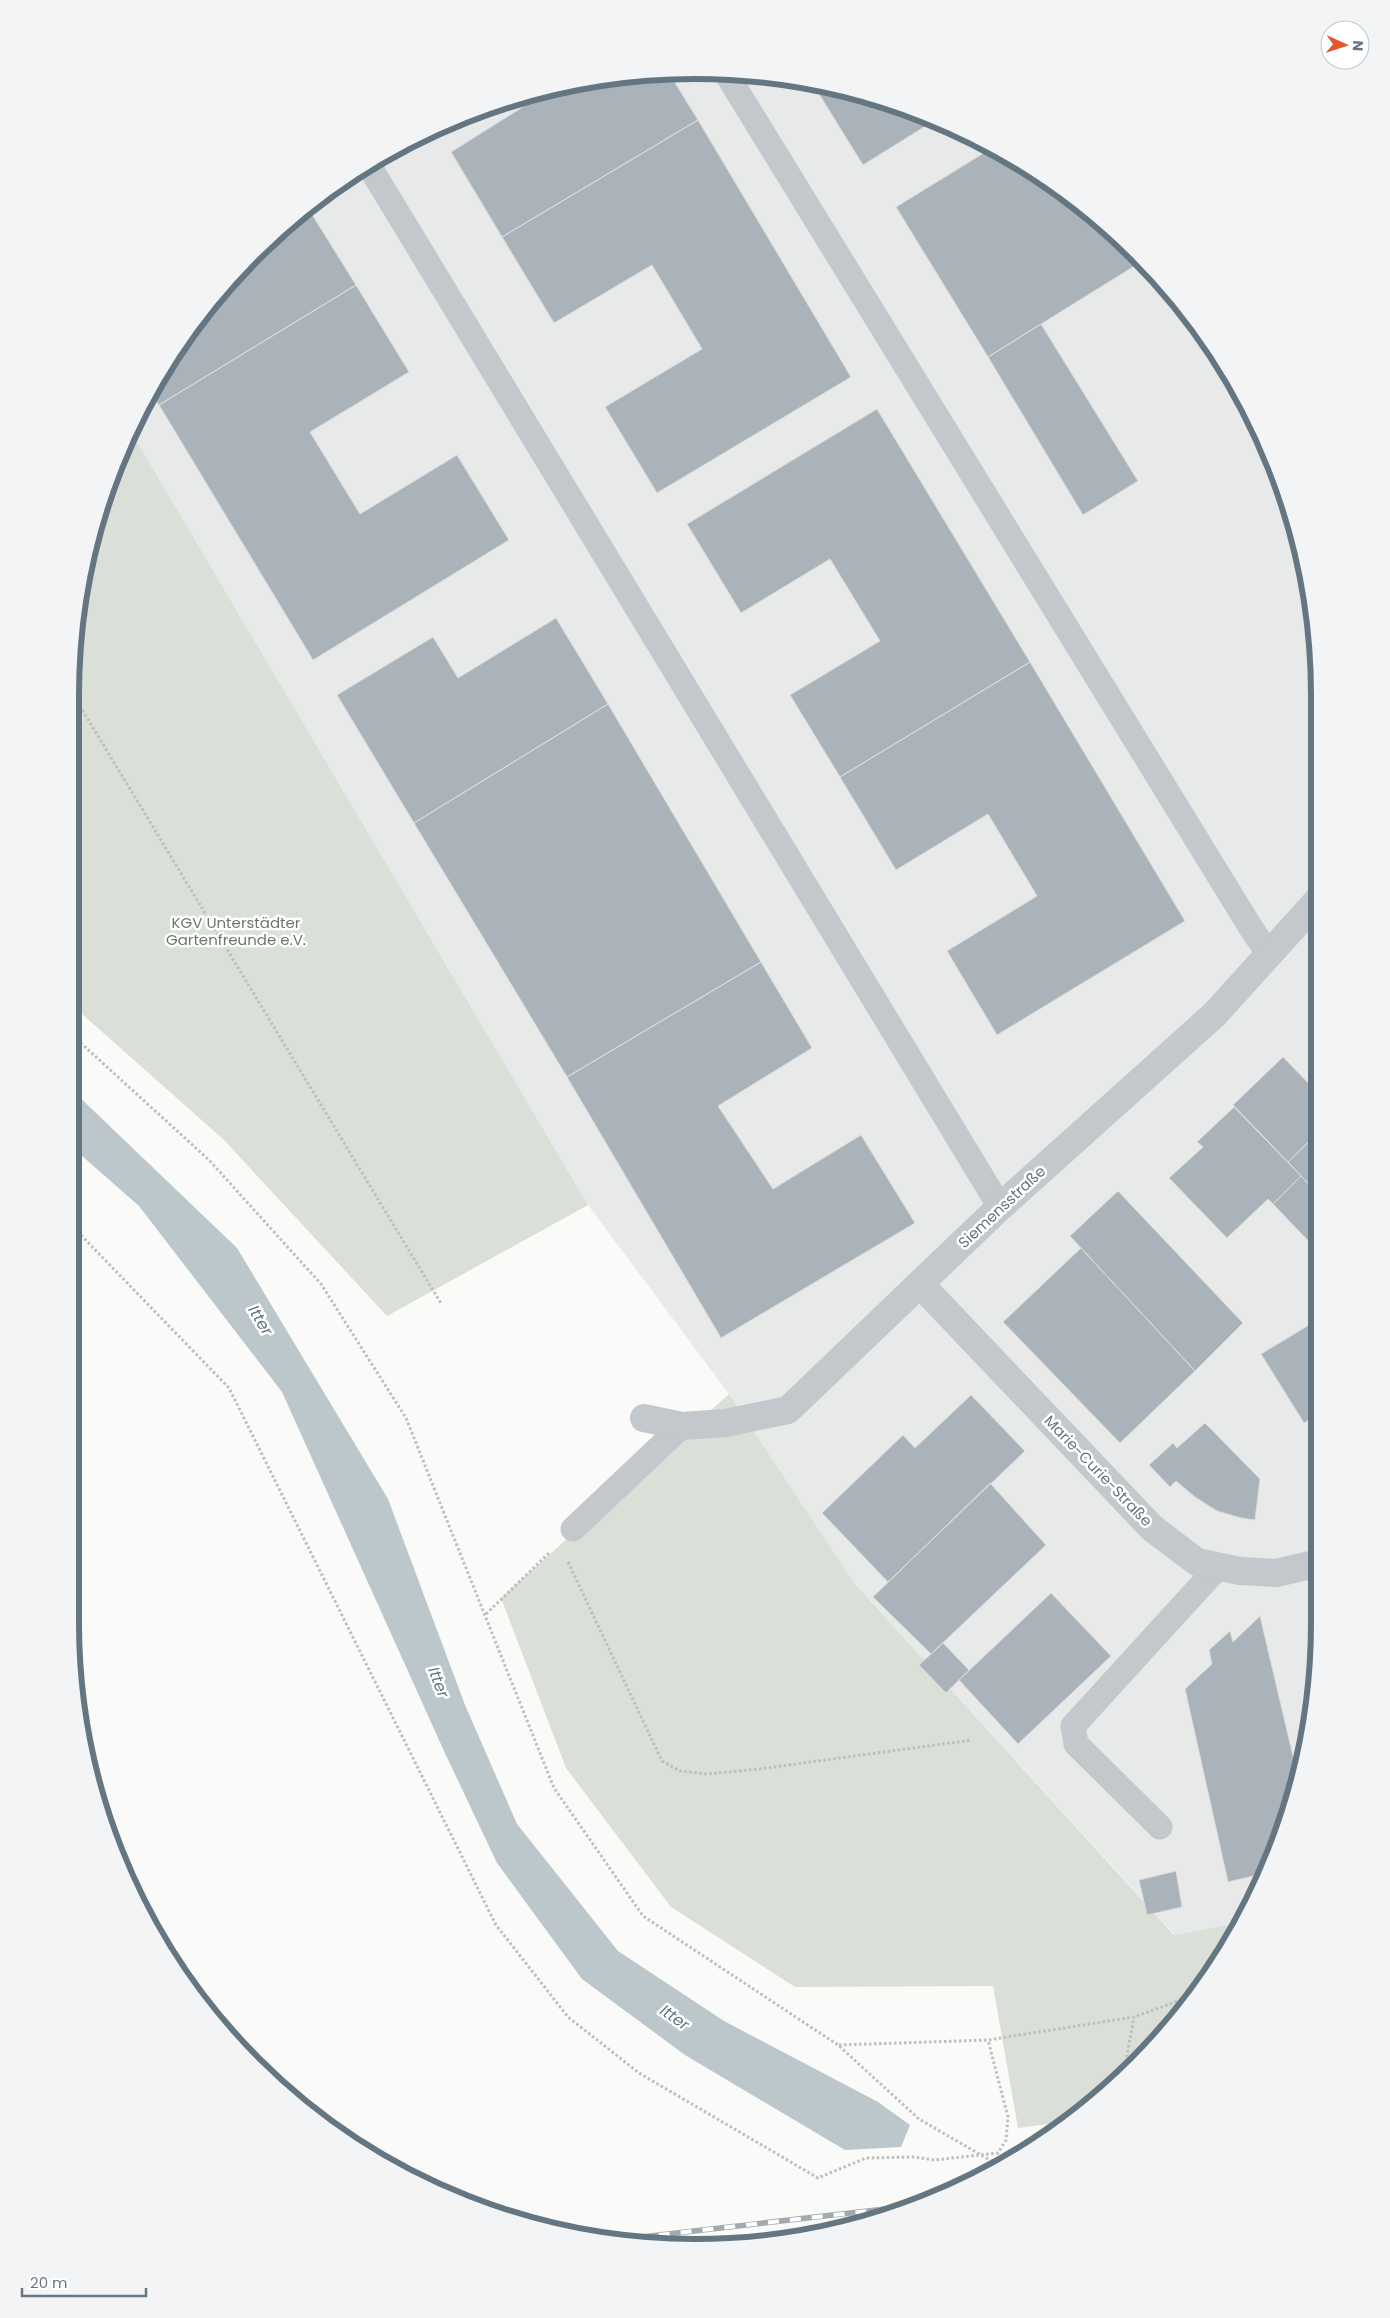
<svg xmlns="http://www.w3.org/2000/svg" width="1390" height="2318" viewBox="0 0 1390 2318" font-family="Poppins,sans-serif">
<rect width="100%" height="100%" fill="#fafaf8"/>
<path fill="#e8e9e9" d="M695,70L817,82L934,118L1042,175L1165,283L1236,383L1299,533L1319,654V1664L1287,1824L1238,1923L1175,1935L855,1584L729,1394L588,1205L133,435L175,348L253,253L348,175L456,117L573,82Z"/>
<path fill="#dadfd7" d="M133,435L588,1205L387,1316L224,1140L73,1006L71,654L103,494Z
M729,1394L855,1584L1174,1935L1238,1923L1215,1970L1137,2065L1072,2121L1018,2128L993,1986L795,1987L671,1907L566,1768L501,1598Z"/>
<path fill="#bbc7cb" d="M73,1091L237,1248L388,1499L465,1705L517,1824L618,1951L724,2021L878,2102L910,2125L901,2147L845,2150L685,2055L582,1979L497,1863L444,1751L282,1392L139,1206L73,1148Z"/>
<path fill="#aab3b9" stroke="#dcdcda" d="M669,73L698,120L502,237L451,152L545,93L544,91L573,82Z
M811,81L817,82L937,119L863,165Z
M698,120L851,377L657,493L605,407L702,349L652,265L554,323L502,237Z
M992,148L1042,175L1141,262L988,357L896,207Z
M308,208L356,285L159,405L152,395L175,348L253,253Z
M356,285L409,372L310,432L360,514L457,455L509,540L313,660L159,405Z
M1041,324L1138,481L1083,515L988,357Z
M877,409L1030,662L840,777L790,695L880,641L830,559L741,613L687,524Z
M556,618L608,704L414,823L337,695L433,637L458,678Z
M1030,662L1185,921L997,1035L947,951L1037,896L988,814L896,870L840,777Z
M608,704L761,962L567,1077L414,823Z
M761,962L812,1048L718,1106L773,1189L861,1135L915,1223L721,1338L567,1077Z
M1283,1057L1319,1094V1132L1288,1162L1233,1105Z
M1234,1107L1301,1176L1273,1204L1268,1199L1227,1238L1169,1178L1203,1147L1197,1142Z
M1319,1132V1195L1288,1162Z
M1301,1176L1319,1195V1248L1317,1250L1273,1204Z
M1118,1191L1243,1323L1195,1371L1070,1236Z
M1081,1248L1195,1371L1120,1443L1003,1322Z
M1319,1319V1414L1304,1423L1261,1354Z
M971,1395L1025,1451L888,1582L822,1513L903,1435L915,1448Z
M1205,1423L1260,1479L1255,1520L1241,1518L1217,1511L1195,1497L1176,1481L1170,1487L1149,1465L1173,1443L1177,1448Z
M990,1483L1046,1545L931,1654L873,1597Z
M1051,1593L1111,1656L1018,1744L959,1680Z
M1260,1616L1297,1773L1287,1824L1262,1874L1228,1882L1185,1689L1212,1664L1209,1650L1230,1631L1233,1642Z
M943,1643L969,1670L946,1693L919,1665Z
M1176,1871L1182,1907L1147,1915L1139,1880Z"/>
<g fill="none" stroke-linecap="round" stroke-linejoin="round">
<path stroke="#bbbfc2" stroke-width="3" stroke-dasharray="2.5 2.5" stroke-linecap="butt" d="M72,693L442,1305
M73,1036L209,1160L321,1284L406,1418L554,1788L643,1916L838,2045L919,2119L1000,2166
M74,1228L229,1388L496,1925L568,2017L639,2073L818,2178L866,2158L915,2157L934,2160L998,2153L1006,2140L1008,2117L988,2040
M568,1562L662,1761L680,1771L707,1774L759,1769L972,1740
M486,1614L550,1552
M839,2045L988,2040L1134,2017L1195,1995
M1123,2077L1134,2017"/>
<path stroke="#c3c8cc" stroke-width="25" d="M726,73L1251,928L1268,953
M368,164L1000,1207
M573,1529L682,1426
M1160,1827L1076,1744L1073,1726L1219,1566"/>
<path stroke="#c3c8cc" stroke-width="28" d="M920,1284L1152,1528L1197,1562L1240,1571L1276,1573L1319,1563
M644,1418L682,1426L726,1423L788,1410L1000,1207L1215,1014L1319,899"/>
<g stroke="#a2aab0" stroke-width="5.5">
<path id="rail" d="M615,2240L920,2205"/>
</g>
<use href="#rail" stroke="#fff" stroke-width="4" stroke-dasharray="11" stroke-linecap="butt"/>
</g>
<g text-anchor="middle" stroke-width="5" stroke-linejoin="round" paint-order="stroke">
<g font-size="15" fill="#687a64" stroke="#fff">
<text x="236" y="928">KGV Unterstädter<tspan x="236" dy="17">Gartenfreunde e.V.</tspan></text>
</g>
<g font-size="15" fill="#657683" stroke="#fff">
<text transform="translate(1002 1207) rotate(-43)" y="5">Siemensstraße</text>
<text transform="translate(1098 1471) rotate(46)" y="5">Marie-Curie-Straße</text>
</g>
<g font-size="16" font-style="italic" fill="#60757c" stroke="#fff">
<text transform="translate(261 1320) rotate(59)" y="6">Itter</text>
<text transform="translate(439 1682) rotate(69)" y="6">Itter</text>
<text transform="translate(675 2017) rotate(35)" y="6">Itter</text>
</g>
</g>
<path d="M0 0H1390V2318H0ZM695 79H695A616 616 0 0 1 1311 695V1623A616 616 0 0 1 695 2239H695A616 616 0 0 1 79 1623V695A616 616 0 0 1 695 79Z" fill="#f3f4f5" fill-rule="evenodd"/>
<path fill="none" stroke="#657683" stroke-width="6" d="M695 79H695A616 616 0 0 1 1311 695V1623A616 616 0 0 1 695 2239H695A616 616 0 0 1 79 1623V695A616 616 0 0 1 695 79Z"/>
<g transform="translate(1345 45) rotate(93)"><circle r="24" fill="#ffffff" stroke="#c1c8cd"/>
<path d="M0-4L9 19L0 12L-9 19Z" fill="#e4572e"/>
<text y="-8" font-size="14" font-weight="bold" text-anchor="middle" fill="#657683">N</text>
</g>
<path d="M22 2288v8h124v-8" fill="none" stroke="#657683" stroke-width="2.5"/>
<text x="30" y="2288" font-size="15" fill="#657683" stroke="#ffffff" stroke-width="4" paint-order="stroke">20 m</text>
</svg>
